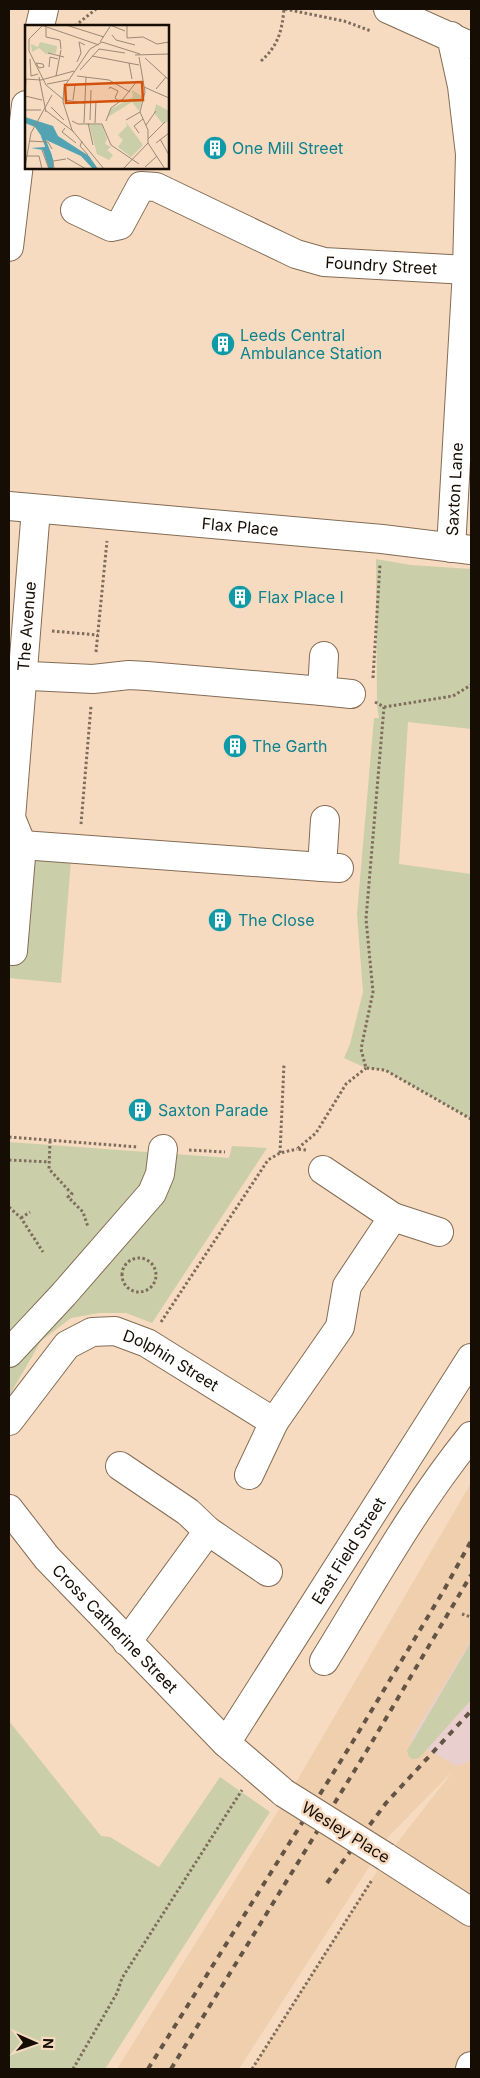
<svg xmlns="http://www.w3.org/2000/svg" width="480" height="2078" viewBox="0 0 480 2078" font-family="Inter,sans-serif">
<rect width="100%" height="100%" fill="#f6dbc0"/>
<path fill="#f0cfae" d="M471,1483V1754L460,1765L471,1760V2069H252L386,1857L453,1771L389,1836L239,2069H117L298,1779Z"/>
<path fill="#eacfcf" d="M471,1640V1760L458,1766L410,1741Z"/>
<path fill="#cacea9" d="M376,559L411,565L471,569V729L408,722L399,864L471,874V1119L385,1070L366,1068L344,1058L350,1044L363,992L357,914L374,718H379L377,706Z
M72,848L61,983L9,978V851Z
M9,1142L229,1158L232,1146L267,1148L152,1323L126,1313H99L71,1318L41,1341L9,1396Z
M471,1642V1700L419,1758L413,1759L409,1757L407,1751Z
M9,1721L101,1836L110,1837L159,1867L220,1777L270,1812L105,2069H13L9,2067Z"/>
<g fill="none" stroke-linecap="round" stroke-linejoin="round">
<g stroke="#846c54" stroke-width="30">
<g id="minor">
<path d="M40,26L44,9"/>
<path id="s1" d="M75,210L111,227L120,225L141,186L156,187L296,254L324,262L467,270"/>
<path d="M9,247L26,105"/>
<path id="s2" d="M9,506L382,539L471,550"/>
<path id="s3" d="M451,548L467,270L470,154"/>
<path d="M324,656L322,691L351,694"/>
<path d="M9,675L93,679L129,675L147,676L322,691"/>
<path d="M325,820L322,867L339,868"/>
<path d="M22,845L322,867"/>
<path id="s4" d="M13,951L22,845L11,818L36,509"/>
<path d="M393,1217L439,1232"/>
<path d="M9,1353L64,1294L152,1193L160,1174L163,1149"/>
<path id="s5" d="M9,1421L67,1345L92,1332L115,1331L147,1343L274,1422L340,1327L347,1286L393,1217L323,1170"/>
<path d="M120,1466L188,1512L208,1531L127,1642"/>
<path d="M249,1475L274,1422"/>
<path id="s6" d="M9,1509L47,1558L226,1743L284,1793"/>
<path d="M208,1531L268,1572"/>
<path d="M324,1661C371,1585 415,1505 471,1436"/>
<path id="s7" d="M226,1743L471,1358"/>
<path d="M386,1857L471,1912"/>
<path d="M470,2069L471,2066"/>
</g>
</g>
<g stroke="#846c54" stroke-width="30">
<path id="highway" d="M388,9L468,45
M451,36L462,86L470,154"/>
</g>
<path stroke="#7e6c5c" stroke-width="3" stroke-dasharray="2.5 2.5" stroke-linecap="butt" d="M285,9L344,21L371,31
M75,26L96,9
M261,61C278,46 282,31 284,9
M52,631L98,635
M96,652L107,541
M373,678L380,564
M375,702L384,707L366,919L373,992L361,1049L366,1068L385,1070L471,1119
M384,707L453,696L471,685
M81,824L91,706
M9,1137L138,1147
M50,1141L49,1169L72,1194L68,1197L83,1212L88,1227
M189,1150L225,1152
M306,1150L297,1149L316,1133L346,1084L366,1068
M280,1153L284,1064
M9,1160L49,1162
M9,1207L21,1218L43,1252
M21,1218L30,1212
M122 1275a17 17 0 1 1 34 0a17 17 0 1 1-34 0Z
M161,1322L268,1160L280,1153L297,1149
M462,1614L471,1617
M73,2069L117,1993L122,1978L242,1790
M252,2069L372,1880"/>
<use href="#minor" stroke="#fff" stroke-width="28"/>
<use href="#highway" stroke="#fff" stroke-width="28"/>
<path stroke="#635445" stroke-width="4" stroke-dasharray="6 6" stroke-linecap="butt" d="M327,1883L386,1803L471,1711
M148,2069L352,1743L444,1590L471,1541
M171,2069L366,1752L471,1575"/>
<g stroke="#846c54" stroke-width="30" stroke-linecap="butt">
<path id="minor-bridge" d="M284,1793L386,1857"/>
</g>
<use href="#minor-bridge" stroke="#fff" stroke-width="28"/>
</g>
<defs>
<g id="building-disc" transform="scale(1.25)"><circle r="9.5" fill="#0f9aa8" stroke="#f6dbc0"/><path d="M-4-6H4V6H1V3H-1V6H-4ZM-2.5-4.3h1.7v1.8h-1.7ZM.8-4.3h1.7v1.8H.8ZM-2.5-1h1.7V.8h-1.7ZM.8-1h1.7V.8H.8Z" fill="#fff"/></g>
</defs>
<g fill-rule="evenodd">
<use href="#building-disc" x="215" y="148"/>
<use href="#building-disc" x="223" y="344"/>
<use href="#building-disc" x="240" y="597"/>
<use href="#building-disc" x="235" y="746"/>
<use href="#building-disc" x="220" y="920"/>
<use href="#building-disc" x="140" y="1110"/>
</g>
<g text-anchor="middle" stroke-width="5" stroke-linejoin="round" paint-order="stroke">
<g font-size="16" fill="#0d838f" stroke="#f6dbc0" text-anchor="start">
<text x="232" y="154">One Mill Street</text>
<text x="240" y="341">Leeds Central<tspan x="240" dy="18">Ambulance Station</tspan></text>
<text x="258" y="603">Flax Place I</text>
<text x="252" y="752">The Garth</text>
<text x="238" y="926">The Close</text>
<text x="158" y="1116">Saxton Parade</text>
</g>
<g font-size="16" fill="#160d05" stroke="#f6dbc0">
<text dy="6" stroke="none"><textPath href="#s1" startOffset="350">Foundry Street</textPath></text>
<text dy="6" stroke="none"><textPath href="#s3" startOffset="59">Saxton Lane</textPath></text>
<text dy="6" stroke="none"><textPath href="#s2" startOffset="232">Flax Place</textPath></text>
<text dy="6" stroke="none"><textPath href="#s4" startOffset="328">The Avenue</textPath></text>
<text dy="6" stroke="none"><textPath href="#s5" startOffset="210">Dolphin Street</textPath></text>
<text dy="6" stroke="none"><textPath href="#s7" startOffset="228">East Field Street</textPath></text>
<text dy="6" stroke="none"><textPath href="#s6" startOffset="160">Cross Catherine Street</textPath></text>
<text transform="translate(346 1832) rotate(32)" y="6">Wesley Place</text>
</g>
</g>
<g transform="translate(25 25)">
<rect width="144" height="144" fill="#f6dbc0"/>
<path d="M15,17L32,21L31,28L21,29L14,23L7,27L6,19L13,22ZM107,65L118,72L114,86L107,77L83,92L86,84L108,72ZM131,79L144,86V96L138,99L129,88ZM101,97L118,120L106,132L93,122L98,115L93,110L102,101ZM64,99L77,100L82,114L80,119L86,122L82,125L88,130L84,135L72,129Z" fill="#cacea9"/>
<path d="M0,92L28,101L33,111L64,131L73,144H68L56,131L21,115L28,134V144H24L18,125L6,123L20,122L19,115L10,102L0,98Z" fill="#53a3b2"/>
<path fill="none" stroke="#53a3b2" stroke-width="2.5" d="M17,111L26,131"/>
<path fill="none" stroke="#9c8975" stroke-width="1" d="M16,0L74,20M18,0L4,14V26L21,60L39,75M41,0L79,12M85,0L100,6M102,0V13L118,12L132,19L144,17M21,2V12L35,15L36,24M87,10L91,15L110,20M75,17L86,0M23,28L39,32M110,30L144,29M67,31L114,40M114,32L120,67L115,87L123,105V118M120,33L144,55M5,34L6,51L13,49M52,37L56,28L54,17L60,20M11,38L18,39L19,42L14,43ZM104,38L107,54M24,42L25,32L33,34M55,45L74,24L100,28M31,51L36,25M52,51L84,55L105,67M14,52L21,87M0,54L16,55L49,46M22,59L43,55M119,62L144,73M84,64L85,62L93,66L90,73L95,77M131,64L141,52M0,71L17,75M0,71L1,54M40,75L59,78M48,75L50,60M26,82L39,95M0,85H16M20,85L49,107M65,95L66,65M101,95L115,87M47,96L53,99H77L86,120L114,139M81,96L86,83L98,74L112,56M59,98L61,52M63,98L68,120M70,98L71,76M121,100L131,86M40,103L37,107L51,118M114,108L109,101L118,94M123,114L140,97M135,114L144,130M4,116L23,117L27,124M57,116L55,121L63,130M123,118L140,144M131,118L144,108M17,125L24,144M1,131H14L17,144M42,133L61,144M0,142L6,108L27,70M120,142L132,131M29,144L28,136L41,134M79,144L47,105L38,77L39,62L65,24L77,17L115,29M98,144L123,118"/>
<path fill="#d3510b" fill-opacity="0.15" stroke="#d3510b" stroke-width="2.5" d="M117,57L118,75L41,78L40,60Z"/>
<rect width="144" height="144" fill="none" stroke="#160d05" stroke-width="2.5"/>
</g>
<rect width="480" height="2078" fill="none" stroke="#160d05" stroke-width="20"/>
<g transform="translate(35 2043) rotate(92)" stroke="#f6dbc0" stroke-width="4" paint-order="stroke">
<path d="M0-4L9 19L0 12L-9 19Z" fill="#160d05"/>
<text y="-8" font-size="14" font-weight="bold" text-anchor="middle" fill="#160d05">N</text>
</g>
</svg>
